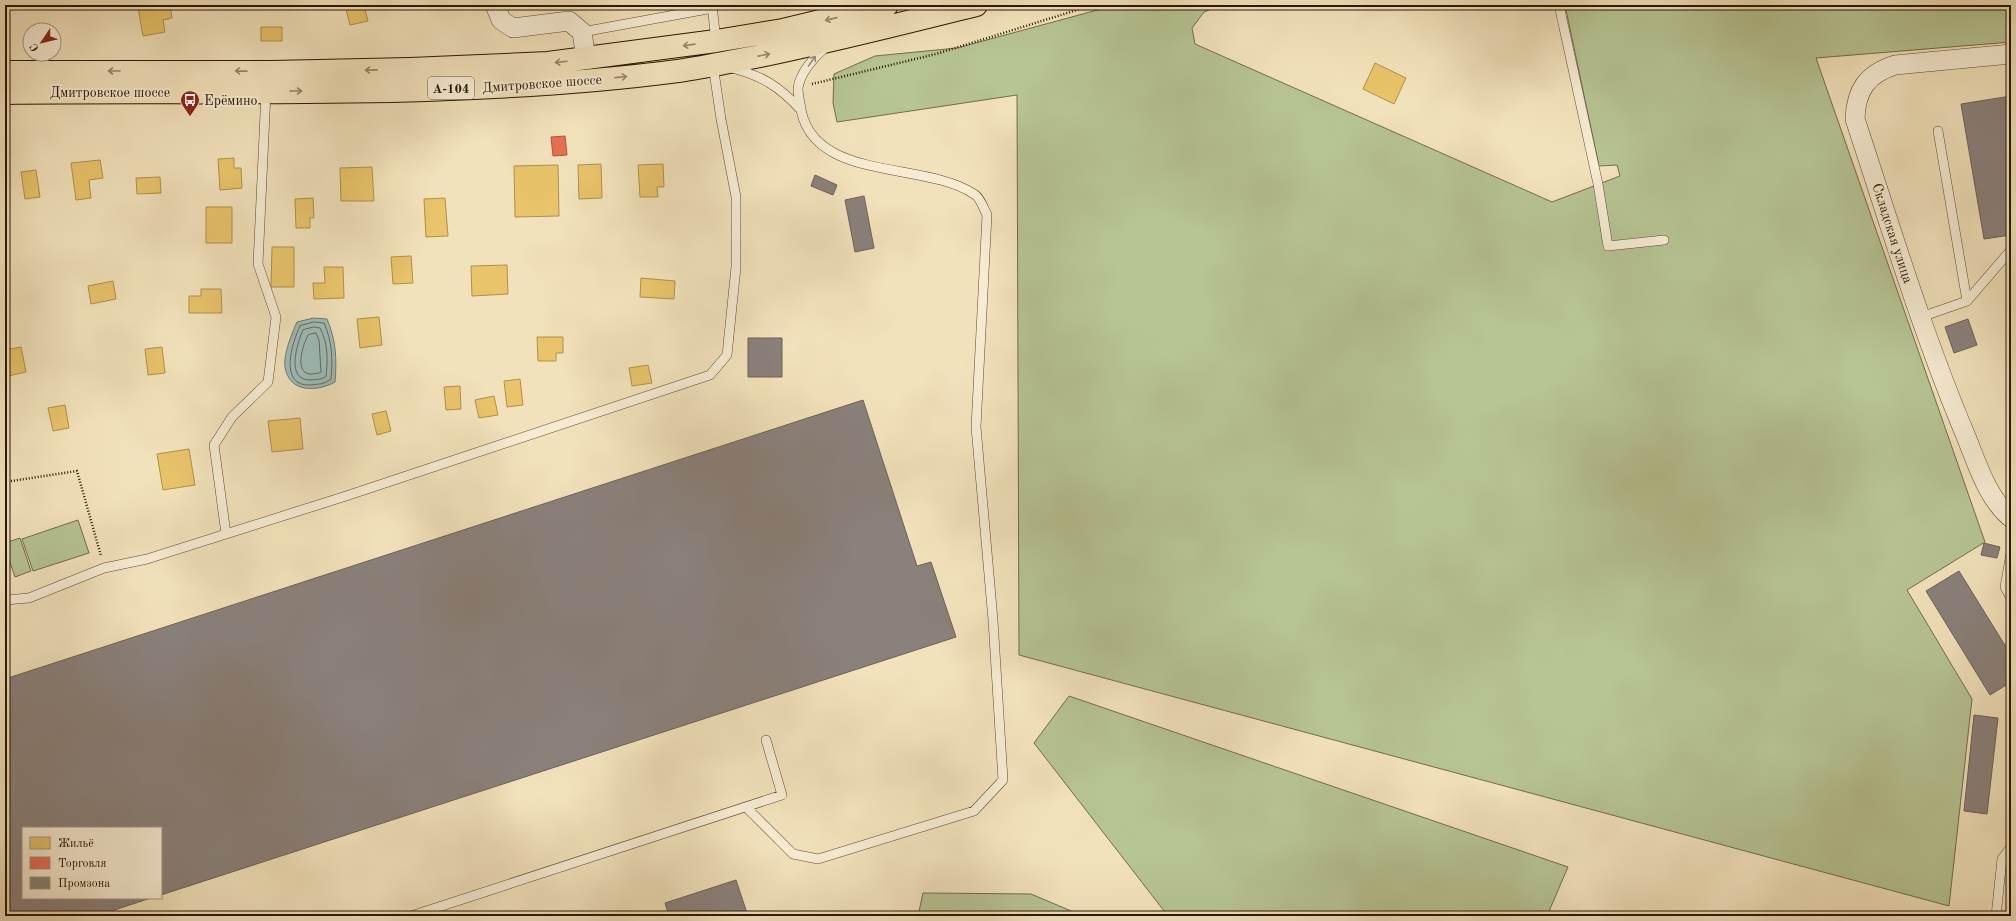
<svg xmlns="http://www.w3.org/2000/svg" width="2016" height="921" viewBox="0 0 2016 921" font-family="'Old Standard TT',serif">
<rect width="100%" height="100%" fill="#f2e2bb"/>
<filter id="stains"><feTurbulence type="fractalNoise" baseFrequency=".005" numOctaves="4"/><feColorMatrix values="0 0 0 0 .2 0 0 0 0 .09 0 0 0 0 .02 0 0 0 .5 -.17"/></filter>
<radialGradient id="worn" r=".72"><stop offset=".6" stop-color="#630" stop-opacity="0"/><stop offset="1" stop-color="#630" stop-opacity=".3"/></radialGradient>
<path fill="#b7c493" stroke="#706d4a" d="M1116,5H1222L1204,12L1192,28L1195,44L1552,202L1620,176L1617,165L1599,166L1565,5H2011V42L1816,58L1985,542L1907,590L1972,699L1949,906L1019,655L1017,95L837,122L833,103L834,74L875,56L957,48Z
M78,520L89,553L33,571L22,539Z
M20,538L31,571L15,577L5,548V543Z
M1069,696L1568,867L1547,916H1168L1034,743Z
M923,893L1031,894L1083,916H918Z"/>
<path fill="#9ebcb9" stroke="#6f7a6f" d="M313,318L327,319C336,340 337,359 335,382C317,392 289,393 285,367C283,355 292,333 297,322Z"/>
<path fill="#e9c46a" stroke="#af904a" d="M148,5H170L172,18L163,20L165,32L143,36L138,7Z
M345,5H364L368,21L350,25Z
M261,27H282V41H261Z
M1375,63L1406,78L1394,104L1363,89Z
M234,158V168H241L242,188L220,190L218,159Z
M100,160L103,178L89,180L91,198L76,200L71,163Z
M601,164L602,198L579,199L578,165Z
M663,164L664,187H657L658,197H640L638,165Z
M558,165L559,216L515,217L514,166Z
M372,167L374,201H341L340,168Z
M36,170L40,197L25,199L21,172Z
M160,177L161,193L137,194L136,178Z
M313,198L314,218H310V228H296L295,199Z
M445,198L448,236L426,237L424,199Z
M206,207H232V243H206Z
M272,247H294V287H271Z
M411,256L413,283L393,284L391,257Z
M507,265L508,294L472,296L471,266Z
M324,267H343L344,298L314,299L313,283H325Z
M641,278L675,281L674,299L640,297Z
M113,281L116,299L91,304L88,286Z
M201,289H221L222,313H189V296H201Z
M379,317L382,345L360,348L357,319Z
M537,337H563V353H556V361H538Z
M21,347L26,372L8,376L5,350Z
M162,347L165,373L148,375L145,349Z
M648,365L652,383L632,386L629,368Z
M520,379L523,405L507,407L504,381Z
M460,386L461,409L446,410L444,387Z
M494,396L498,415L479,418L475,400Z
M65,405L69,428L53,431L48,408Z
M386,411L391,431L377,435L372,414Z
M300,418L303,449L272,452L268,421Z
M189,449L195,485L163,490L157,454Z"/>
<path fill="#e76f51" stroke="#ae5439" d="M565,136L567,155L553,156L551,137Z"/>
<path fill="#8a817c" stroke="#6d6157" d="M2011,96V235L1984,239L1961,104Z
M815,175L837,185L833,195L811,186Z
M864,196L874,248L855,252L845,200Z
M1968,319L1977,345L1954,353L1945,327Z
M748,338H782V377H748Z
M863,400L917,566L931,562L956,637L161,895V828H23V898H151L96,916H5V679Z
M1984,543L2000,547L1997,558L1981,555Z
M1959,571L2011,655V682L1990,695L1926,591Z
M1974,715L1998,718L1987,814L1964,811Z
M736,880L748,916H669L665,903Z"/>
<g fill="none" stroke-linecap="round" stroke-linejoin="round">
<path stroke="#64695c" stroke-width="1" d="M314,322L324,323C332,341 333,359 331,379C325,384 319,384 311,385C278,387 292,343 300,326Z
M314,327L320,328C328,343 328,360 326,376C322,380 317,379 311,380C285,381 297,344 303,330Z
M316,333L319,340L321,372C318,374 316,373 312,374C293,375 303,344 308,335Z"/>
<g stroke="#5b492f" stroke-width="10">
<path id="lane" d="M712,5L716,41
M1559,5L1598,184L1608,246L1664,240
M582,32L713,8
M732,68C762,76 779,86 801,110
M1938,131L1967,301
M1921,317L1967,301L2011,250
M226,534L214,445L232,417L268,382L276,317L258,264L266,92
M2011,553L2005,587L2011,598
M5,600L29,598L104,568L147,559L346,496L710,375L727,355L736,267V197L721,119L713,65
M746,807L793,854L818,859L974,811L1003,780L993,620L976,427L987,215C984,209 980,197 974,194C923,160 808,183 800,103C799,98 798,92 798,88C800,73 814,57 825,48
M411,916L782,795L766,740
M1996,916L2002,859L2011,847"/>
</g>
<g stroke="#5b492f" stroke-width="20">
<path id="street" d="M495,5L501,20L513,28L569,21L582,32L586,59
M2011,54L1895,65C1867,74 1856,90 1855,119C1890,225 1922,332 1965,434C1977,463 1987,498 2011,518"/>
</g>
<g stroke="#291600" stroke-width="24">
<path id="highway" d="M5,72H271L410,69L548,63L716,41L783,30L887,5
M5,93C229,90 455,100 678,71C706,67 733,61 760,56C833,41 904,23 976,5"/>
</g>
<path stroke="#291600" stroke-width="2.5" stroke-dasharray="1 2" stroke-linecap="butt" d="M812,84L936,54L1093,5
M5,482L77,471L101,556"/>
<use href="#lane" stroke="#f7ecd3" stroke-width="9"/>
<use href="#street" stroke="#f7ecd3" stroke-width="19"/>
<use href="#highway" stroke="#f2e2bb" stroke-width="22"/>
</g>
<defs><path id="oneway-shaft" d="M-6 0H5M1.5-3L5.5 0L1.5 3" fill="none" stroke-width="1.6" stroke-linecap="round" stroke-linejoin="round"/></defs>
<g stroke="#988667">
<use href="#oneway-shaft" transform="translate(831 19) rotate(167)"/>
<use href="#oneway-shaft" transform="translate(689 45) rotate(172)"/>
<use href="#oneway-shaft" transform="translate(764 55) rotate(-11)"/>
<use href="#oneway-shaft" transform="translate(561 62) rotate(173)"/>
<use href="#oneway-shaft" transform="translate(371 70) rotate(179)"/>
<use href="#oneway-shaft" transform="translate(114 71) rotate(180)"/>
<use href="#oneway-shaft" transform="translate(241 71) rotate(-179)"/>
<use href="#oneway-shaft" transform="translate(621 77) rotate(-6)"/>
<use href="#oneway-shaft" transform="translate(296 91)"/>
</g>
<use stroke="#9a8c74" href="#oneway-shaft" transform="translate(812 61) rotate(-55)"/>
<defs>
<g id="bus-pin" transform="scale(1)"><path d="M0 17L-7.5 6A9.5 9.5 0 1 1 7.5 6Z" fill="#8f2418" stroke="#f7ecd3"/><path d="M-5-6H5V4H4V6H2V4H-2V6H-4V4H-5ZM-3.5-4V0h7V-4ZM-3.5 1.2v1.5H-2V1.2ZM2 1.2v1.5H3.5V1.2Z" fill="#fff"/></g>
</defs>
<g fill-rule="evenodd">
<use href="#bus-pin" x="190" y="100"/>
</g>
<g text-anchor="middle" stroke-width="4" stroke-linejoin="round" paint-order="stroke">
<rect fill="#f7ecd3" stroke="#67563f" stroke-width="1" x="428" y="77" width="46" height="22" rx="3"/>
<g font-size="13" font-weight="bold" fill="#291600">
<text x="451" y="93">А-104</text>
</g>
<g font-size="14" fill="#291600" stroke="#f7ecd3">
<text transform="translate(542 83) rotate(-4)" y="5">Дмитровское шоссе</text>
<text x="110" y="97">Дмитровское шоссе</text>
<text transform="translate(1893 233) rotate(72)" y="5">Складская улица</text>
</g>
<g font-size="14" fill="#291600" stroke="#f7ecd3" text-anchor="start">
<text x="204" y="105">Ерёмино</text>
</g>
</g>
<rect width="2016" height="921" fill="none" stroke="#f2e2bb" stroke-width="20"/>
<rect x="6" y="6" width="2004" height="909" fill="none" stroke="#291600" stroke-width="2"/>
<rect x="10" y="10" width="1996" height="901" fill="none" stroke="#291600"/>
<rect x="22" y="827" width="140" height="72" fill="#f7ecd3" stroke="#a5967f"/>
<rect x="30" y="837" width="20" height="12" fill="#e9c46a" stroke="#a5967f"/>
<text x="58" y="847" font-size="12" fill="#291600">Жильё</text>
<rect x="30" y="857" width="20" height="12" fill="#e76f51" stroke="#a5967f"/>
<text x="58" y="867" font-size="12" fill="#291600">Торговля</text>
<rect x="30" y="877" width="20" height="12" fill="#8a817c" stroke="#a5967f"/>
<text x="58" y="887" font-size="12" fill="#291600">Промзона</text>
<g transform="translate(42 42) rotate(235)"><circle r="19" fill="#f7ecd3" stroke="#a5967f"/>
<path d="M0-3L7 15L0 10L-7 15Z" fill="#8f2418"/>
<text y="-6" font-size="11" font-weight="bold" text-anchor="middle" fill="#291600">С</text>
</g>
<rect width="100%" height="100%" filter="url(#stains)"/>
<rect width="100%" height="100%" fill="url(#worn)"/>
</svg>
